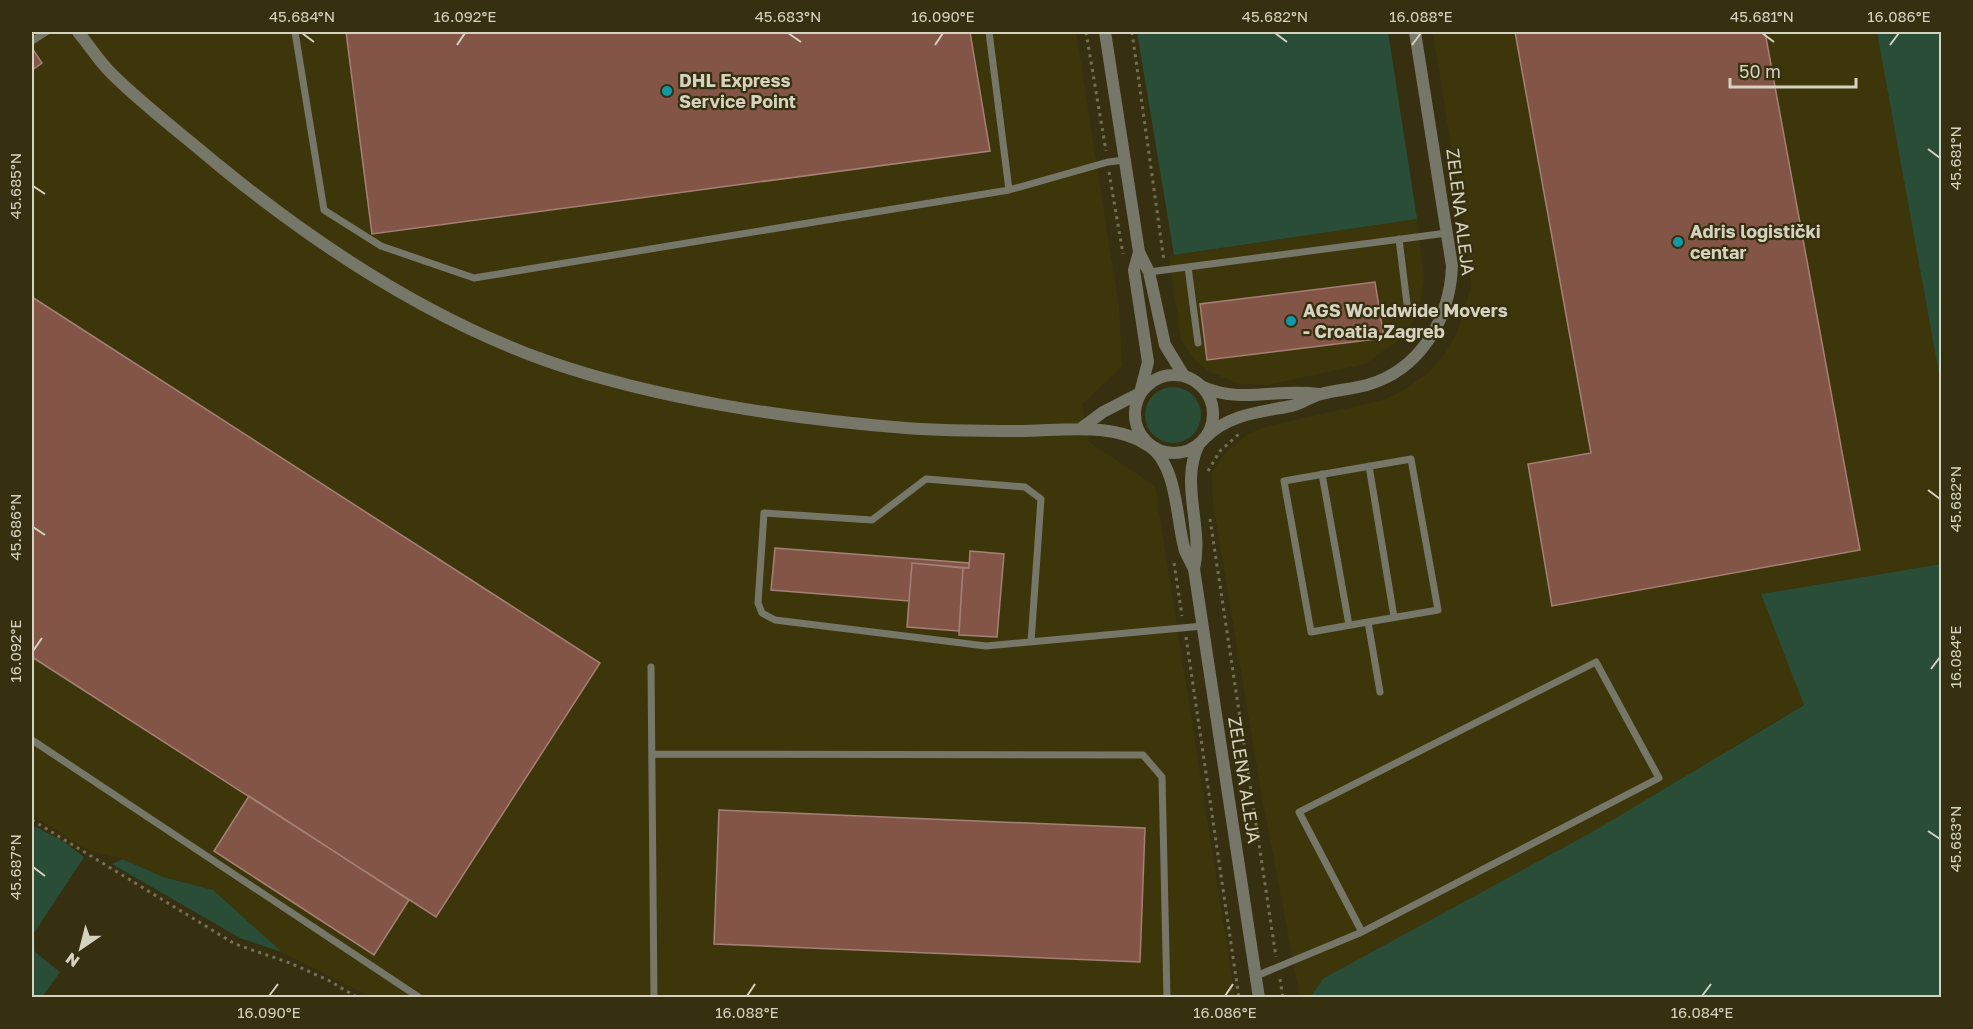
<svg xmlns="http://www.w3.org/2000/svg" width="1973" height="1029" viewBox="0 0 1973 1029" font-family="'Golos Text',sans-serif">
<rect width="100%" height="100%" fill="#373010"/>
<path fill="#3e360b" d="M32,32H1076L1119,308L1122,366L1082,405L1089,442L1155,486L1235,997H371L282,952L213,890L163,877L123,859L90,851L32,815Z
M1433,32H1877L1941,385V564L1762,594L1804,704L1592,832L1324,978L1310,997H1300L1259,780L1213,503L1212,472L1226,452L1248,434L1265,427L1384,400L1409,387L1429,372L1445,354L1458,331L1471,287L1469,259Z
M1417,219L1424,278L1420,306L1410,326L1397,341L1365,364L1266,385L1240,384L1212,373L1196,361L1181,340L1169,256Z"/>
<path fill="#294d37" d="M1137,32H1388L1417,219L1174,255Z
M1877,32H1941V385Z
M1145 415a28 28 0 1 1 56 0a28 28 0 1 1-56 0Z
M1941,564V997H1310L1324,978L1592,832L1804,705L1761,594Z
M32,825L63,841L84,857L34,933L35,952L60,972L42,997H32Z
M123,859L163,877L213,890L282,952L240,938L112,864Z"/>
<path fill="#835547" stroke="#a58075" stroke-width="1.5" d="M346,32H970L990,151L372,234Z
M1515,32H1765L1860,550L1552,606L1528,464L1591,453Z
M32,48L42,63L32,70Z
M1375,282L1384,338L1207,360L1200,304Z
M32,297L600,663L436,917L32,657Z
M775,548L969,563V568L912,563L909,601L771,590Z
M970,551L1004,554L997,637L959,635L963,568H969Z
M912,563L963,568L959,631L907,627Z
M249,796L409,900L374,955L214,851Z
M719,810L1145,828L1140,962L714,944Z"/>
<g fill="none" stroke-linecap="round" stroke-linejoin="round">
<path stroke="#757055" stroke-width="3" stroke-dasharray="3 4.5" stroke-linecap="butt" d="M1086,32L1106,151
M1132,32L1164,261
M1109,172L1123,254
M1208,471L1220,451L1240,433
M1210,519L1276,957
M1174,563L1182,616
M1186,637L1239,998
M32,820L235,944L290,963L328,980L358,998
M1280,979L1283,998"/>
<path stroke="#767768" stroke-width="7" d="M295,32L324,210L381,246L474,278L1009,190L1108,162L1125,160
M989,32L1009,190
M32,41L46,32
M1399,239L1407,304
M1188,267L1198,343
M1149,272L1447,233
M1369,466L1394,617
M1322,474L1349,625
M1368,622L1438,610L1411,459L1284,481L1311,632L1368,622L1380,692
M1031,642L1041,499L1025,487L926,479L872,520L764,513L758,603L762,613L775,620L986,646L1203,626
M651,667L654,998
M32,740L420,998
M652,754L1143,755L1162,777L1167,998
M1256,976L1362,932L1659,778L1596,662L1299,812L1362,932"/>
<path stroke="#767768" stroke-width="12" d="M78,32C89,45 99,61 111,73C144,106 182,134 217,164C316,245 426,318 547,361C656,399 790,419 906,428C943,431 981,431 1019,431C1060,431 1113,421 1149,446C1178,465 1176,521 1185,551C1188,557 1191,563 1194,569L1259,998
M1105,32L1139,252L1149,272L1165,345L1184,376
M1135 414a39 39 0 1 1 78 0a39 39 0 1 1-78 0Z
M1203,387C1241,404 1279,388 1318,394
M1080,429L1103,412L1140,393L1148,362L1134,270L1139,252
M1206,437C1229,414 1261,412 1291,406C1302,404 1311,396 1321,394C1336,390 1352,389 1367,385C1420,370 1450,319 1452,266L1415,32
M1194,569C1204,527 1179,484 1199,444"/>
</g>
<path fill="none" stroke="#d5d2bf" stroke-width="2" d="M302,33L314,42M788,33L801,42M1275,33L1287,42M1762,33L1774,42M457,45L465,33M935,45L943,33M1412,45L1421,33M1890,45L1899,33M1928,149L1940,158M33,186L45,194M1928,490L1940,499M33,527L45,535M33,651L42,638M1931,669L1940,657M1928,831L1940,839M33,867L45,876M269,996L278,984M747,996L755,984M1225,996L1233,984M1702,996L1711,984"/>
<g fill="#0f9aa8" stroke="#373010" stroke-width="2">
<circle cx="667" cy="91" r="6"/>
<circle cx="1678" cy="242" r="6"/>
<circle cx="1291" cy="321" r="6"/>
</g>
<g text-anchor="middle" stroke-width="4.5" stroke-linejoin="round" paint-order="stroke">
<g font-size="18" font-weight="bold" fill="#d5d2bf" stroke="#373010" text-anchor="start">
<text x="679" y="87">DHL Express<tspan x="679" dy="21">Service Point</tspan></text>
<text x="1690" y="238">Adris logistički<tspan x="1690" dy="21">centar</tspan></text>
<text x="1303" y="317">AGS Worldwide Movers<tspan x="1303" dy="21">- Croatia,Zagreb</tspan></text>
</g>
<g font-size="18" fill="#d5d2bf" stroke="#373010">
<text transform="translate(1460 212) rotate(83)" y="6">ZELENA ALEJA</text>
<text transform="translate(1244 780) rotate(81)" y="6">ZELENA ALEJA</text>
</g>
</g>
<rect width="1973" height="1029" fill="none" stroke="#373010" stroke-width="66"/>
<g transform="translate(81 948) rotate(215)" stroke="#373010" stroke-width="4.5" paint-order="stroke">
<path d="M0-4.5L10 22L0 15L-10 22Z" fill="#d5d2bf"/>
<text y="-9" font-size="16" font-weight="bold" text-anchor="middle" fill="#d5d2bf">N</text>
</g>
<path d="M1730 78v9h126v-9" fill="none" stroke="#d5d2bf" stroke-width="3"/>
<text x="1739" y="78" font-size="18" fill="#d5d2bf" stroke="#373010" stroke-width="4.5" paint-order="stroke">50 m</text>
<rect x="33" y="33" width="1907" height="963" fill="none" stroke="#d5d2bf" stroke-width="2"/>
<g font-size="15" text-anchor="middle" fill="#d5d2bf">
<text x="302" y="22">45.684°N</text>
<text x="465" y="22">16.092°E</text>
<text x="788" y="22">45.683°N</text>
<text x="943" y="22">16.090°E</text>
<text x="1275" y="22">45.682°N</text>
<text x="1421" y="22">16.088°E</text>
<text x="1762" y="22">45.681°N</text>
<text x="1899" y="22">16.086°E</text>
<text transform="translate(1956 158) rotate(-90)" y="5">45.681°N</text>
<text transform="translate(16 186) rotate(-90)" y="5">45.685°N</text>
<text transform="translate(1956 499) rotate(-90)" y="5">45.682°N</text>
<text transform="translate(16 527) rotate(-90)" y="5">45.686°N</text>
<text transform="translate(16 651) rotate(-90)" y="5">16.092°E</text>
<text transform="translate(1956 657) rotate(-90)" y="5">16.084°E</text>
<text transform="translate(1956 839) rotate(-90)" y="5">45.683°N</text>
<text transform="translate(16 867) rotate(-90)" y="5">45.687°N</text>
<text x="269" y="1018">16.090°E</text>
<text x="747" y="1018">16.088°E</text>
<text x="1225" y="1018">16.086°E</text>
<text x="1702" y="1018">16.084°E</text>
</g>
</svg>
